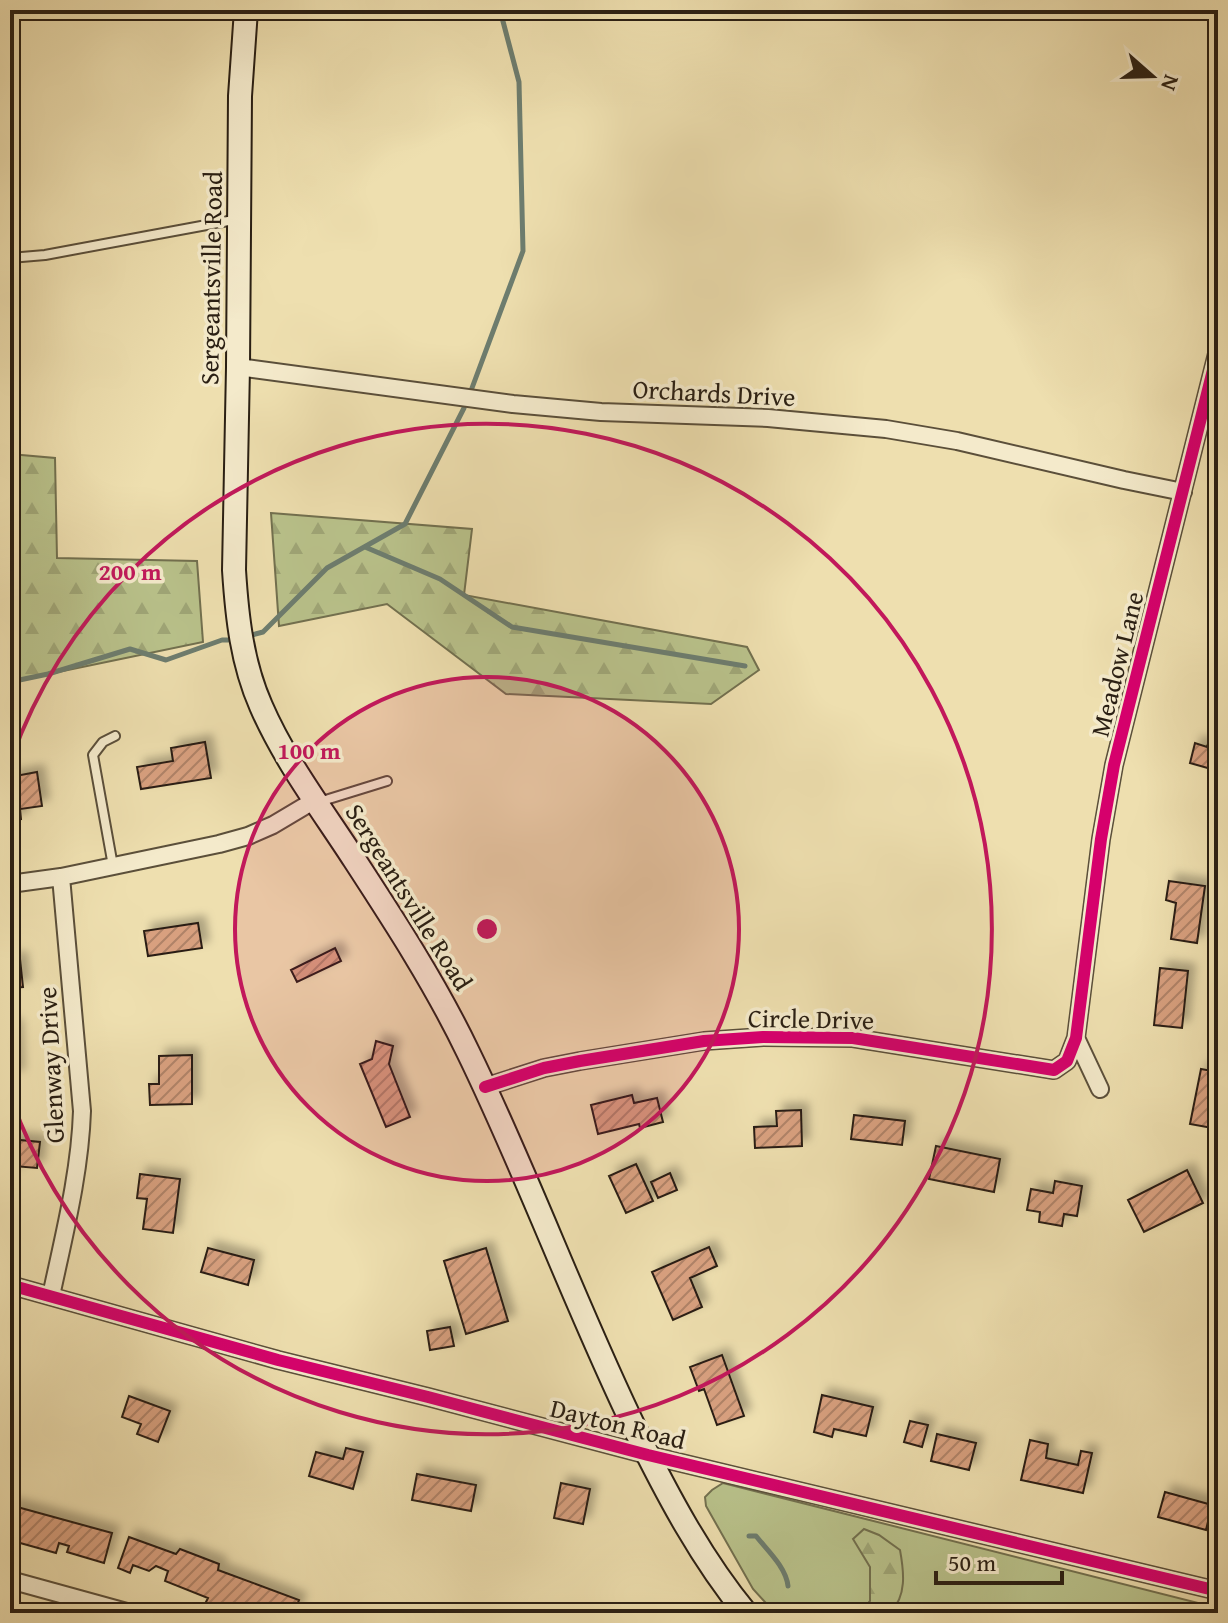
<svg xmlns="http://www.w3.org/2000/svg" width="1228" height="1623" viewBox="0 0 1228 1623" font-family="'Gentium Book Plus',serif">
<defs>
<pattern id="forest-firs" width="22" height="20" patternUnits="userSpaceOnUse" patternTransform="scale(2)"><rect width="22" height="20" fill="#b9c28b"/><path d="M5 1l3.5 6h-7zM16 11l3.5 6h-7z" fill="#9fa677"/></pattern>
<pattern id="building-hatch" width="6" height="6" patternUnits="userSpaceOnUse" patternTransform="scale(2)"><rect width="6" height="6" fill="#d8a07f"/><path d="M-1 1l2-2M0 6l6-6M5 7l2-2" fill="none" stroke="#af8267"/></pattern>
<filter id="shadow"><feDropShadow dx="7" dy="-7" stdDeviation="4" flood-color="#0004"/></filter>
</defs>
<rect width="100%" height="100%" fill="#eedfaf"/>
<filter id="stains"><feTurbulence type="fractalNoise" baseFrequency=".0025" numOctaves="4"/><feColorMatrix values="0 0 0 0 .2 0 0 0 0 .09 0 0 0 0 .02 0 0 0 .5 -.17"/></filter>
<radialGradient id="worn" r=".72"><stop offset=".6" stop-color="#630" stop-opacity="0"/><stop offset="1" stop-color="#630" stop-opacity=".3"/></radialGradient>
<path fill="#b9c28b" stroke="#72704f" stroke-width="2" d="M723,1483L1218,1608V1613H775L753,1589L706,1506L705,1497L712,1490Z"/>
<path fill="url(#forest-firs)" stroke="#72704f" stroke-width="2" d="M10,454L55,458L57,558L197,561L203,642L10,682Z
M271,513L472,529L464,595L747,647L759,670L711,704L506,694L387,604L279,626Z
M864,1529L879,1535L900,1550C904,1572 907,1596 890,1613H860L870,1601V1567L853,1539Z"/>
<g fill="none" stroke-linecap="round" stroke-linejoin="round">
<path stroke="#6d7d6f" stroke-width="5" d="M472,388L523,251L519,82L500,10
M365,547L440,579L512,627L745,666
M252,635L263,632L327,568L405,524L464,408
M10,682L48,674L130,649L166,660L222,640H228
M749,1536H756C767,1550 786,1567 788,1586"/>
</g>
<path fill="url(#building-hatch)" stroke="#2a1f13" stroke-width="2" filter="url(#shadow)" d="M1218,725V771L1190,763L1195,743L1207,747L1212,731L1216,732Z
M205,742L211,778L141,789L137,767L173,761L171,748Z
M37,772L42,806L20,809L21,819L10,820V777Z
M1169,881L1205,886L1197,943L1171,939L1176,903L1166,900Z
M198,923L202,948L148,956L144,931Z
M335,948L341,961L297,982L291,970Z
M20,959L23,987L10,988V960Z
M1160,968L1188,971L1182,1028L1154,1025Z
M10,1026H15L17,1076L10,1077Z
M376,1041L393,1046L389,1064L410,1117L386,1127L360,1064L372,1059Z
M192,1055V1104L150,1105L149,1084H159V1056Z
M1201,1069L1218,1072V1129L1190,1124Z
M632,1095L634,1103L657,1098L663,1122L640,1128L639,1124L598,1134L591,1105Z
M801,1110L802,1146L755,1148L754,1127L777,1126L776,1111Z
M854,1115L905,1121L902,1145L851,1139Z
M10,1139L40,1142L37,1168L14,1166V1174L10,1173Z
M936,1146L1000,1159L994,1192L929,1179Z
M636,1164L653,1201L626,1213L609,1176Z
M1187,1170L1203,1203L1144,1232L1128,1200Z
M670,1173L677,1190L658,1198L651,1182Z
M140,1174L180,1179L173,1233L143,1229L147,1199L137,1198Z
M1055,1181L1082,1186L1077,1216L1064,1214L1062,1226L1039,1222L1040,1212L1027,1210L1031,1189L1053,1193Z
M709,1247L717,1266L690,1278L702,1307L673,1320L652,1272Z
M208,1248L254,1260L248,1285L201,1272Z
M486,1248L508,1321L466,1334L444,1261Z
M450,1327L454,1346L430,1350L427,1331Z
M722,1355L744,1416L717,1425L704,1389L699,1391L690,1367Z
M822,1395L873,1407L866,1436L834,1429L832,1437L814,1432Z
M129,1396L170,1411L158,1442L137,1434L141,1424L122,1417Z
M910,1421L928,1425L922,1447L904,1442Z
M937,1434L976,1443L969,1470L931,1461Z
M1030,1440L1048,1444L1046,1458L1078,1465L1081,1451L1092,1453L1083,1493L1021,1480Z
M346,1448L363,1452L353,1489L309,1476L316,1452L343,1459Z
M417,1474L476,1485L471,1511L412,1500Z
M561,1483L590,1489L583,1524L554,1518Z
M1165,1492L1212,1505L1206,1530L1158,1517Z
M10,1505L112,1533L104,1563L67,1552L69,1546L59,1543L56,1553L13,1541L16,1529L10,1528Z
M129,1537L176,1554L180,1549L219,1564L218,1570L299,1600L294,1613H228L205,1604L208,1598L165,1581L168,1571L156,1566L149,1571L133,1565L130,1573L118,1568Z"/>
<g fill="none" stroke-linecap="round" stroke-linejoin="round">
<g stroke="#5b4f3a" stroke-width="12">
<path id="lane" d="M10,258L45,255L239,219
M319,802L387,781
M113,866L93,755L103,742L115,736"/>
</g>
<g stroke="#5b4f3a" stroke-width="20">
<path id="street" d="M238,367L513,404L601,412L768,418L886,429L957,441L1124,480L1183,492
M10,884L61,877L219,844L248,836L273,825L315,800
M1076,1038L1100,1089
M485,1087L544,1068L580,1061L704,1041L763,1037L853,1038L1054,1070L1067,1061L1076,1038L1101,839L1114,765L1218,350
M10,1285L278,1360L428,1397L648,1455L1218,1591
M51,1296C64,1235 80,1173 82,1111L61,877
M10,1580L130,1613"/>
</g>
<g stroke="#2a1f13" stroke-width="26">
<path id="secondary" d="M246,10L240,96L238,367L234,570C237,617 242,663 261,706C283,757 317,803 348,850C391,916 434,981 468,1052C529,1177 576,1308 637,1433C667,1494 702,1560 746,1613"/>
</g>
<use href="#lane" stroke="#f4eacb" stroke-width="8"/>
<use href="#street" stroke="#f4eacb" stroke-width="16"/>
<use href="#secondary" stroke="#f4eacb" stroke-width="22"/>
<g stroke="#f4eacb" stroke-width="17">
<path id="cycleway" d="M485,1087L544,1068L580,1061L704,1041L763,1037L853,1038L1054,1070L1067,1061L1076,1038L1101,839L1114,765L1218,350
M10,1285L278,1360L428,1397L648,1455L1218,1591"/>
</g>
<use href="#cycleway" stroke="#d6006c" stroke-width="12"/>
</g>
<circle cx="487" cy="929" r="252" fill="#c2185b" fill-opacity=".12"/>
<g fill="none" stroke="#c2185b" stroke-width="4">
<circle cx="487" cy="929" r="252"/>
<path d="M11 760A505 505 0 1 1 11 1098"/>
</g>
<g text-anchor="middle" stroke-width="7" stroke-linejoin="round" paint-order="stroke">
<g font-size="26" fill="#2a1f13" stroke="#f4eacb">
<text transform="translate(211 278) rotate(-89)" y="9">Sergeantsville Road</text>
<text transform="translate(714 393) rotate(3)" y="9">Orchards Drive</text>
<text transform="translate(1117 664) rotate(-76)" y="9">Meadow Lane</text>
<text transform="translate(409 897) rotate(58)" y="9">Sergeantsville Road</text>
<text transform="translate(811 1019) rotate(1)" y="9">Circle Drive</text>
<text transform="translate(51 1065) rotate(-93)" y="9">Glenway Drive</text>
<text transform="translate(618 1424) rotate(14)" y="9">Dayton Road</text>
</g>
</g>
<circle cx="487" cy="929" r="12" fill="#c2185b" stroke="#f4eacb" stroke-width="4"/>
<g font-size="24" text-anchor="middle" font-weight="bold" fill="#c2185b" stroke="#f4eacb" stroke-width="7" stroke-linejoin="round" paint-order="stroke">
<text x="130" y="580">200 m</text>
<text x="309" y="759">100 m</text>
</g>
<rect width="1228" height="1623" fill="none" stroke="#eedfaf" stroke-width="40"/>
<rect x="12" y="12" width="1204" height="1599" fill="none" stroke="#2a1f13" stroke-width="4"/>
<rect x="20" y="20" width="1188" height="1583" fill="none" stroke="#2a1f13" stroke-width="2"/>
<g transform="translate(1152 76) rotate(110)" stroke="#f4eacb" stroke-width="6" paint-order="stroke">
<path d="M0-6L14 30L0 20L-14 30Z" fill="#2a1f13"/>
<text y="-12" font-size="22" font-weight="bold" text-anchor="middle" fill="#2a1f13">N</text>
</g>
<path d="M936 1571v12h126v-12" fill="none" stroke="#2a1f13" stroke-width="4"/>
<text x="948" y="1571" font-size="24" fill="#2a1f13" stroke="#f4eacb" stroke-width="6" paint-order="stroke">50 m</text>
<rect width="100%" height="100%" filter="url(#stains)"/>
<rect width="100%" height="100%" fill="url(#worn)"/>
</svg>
